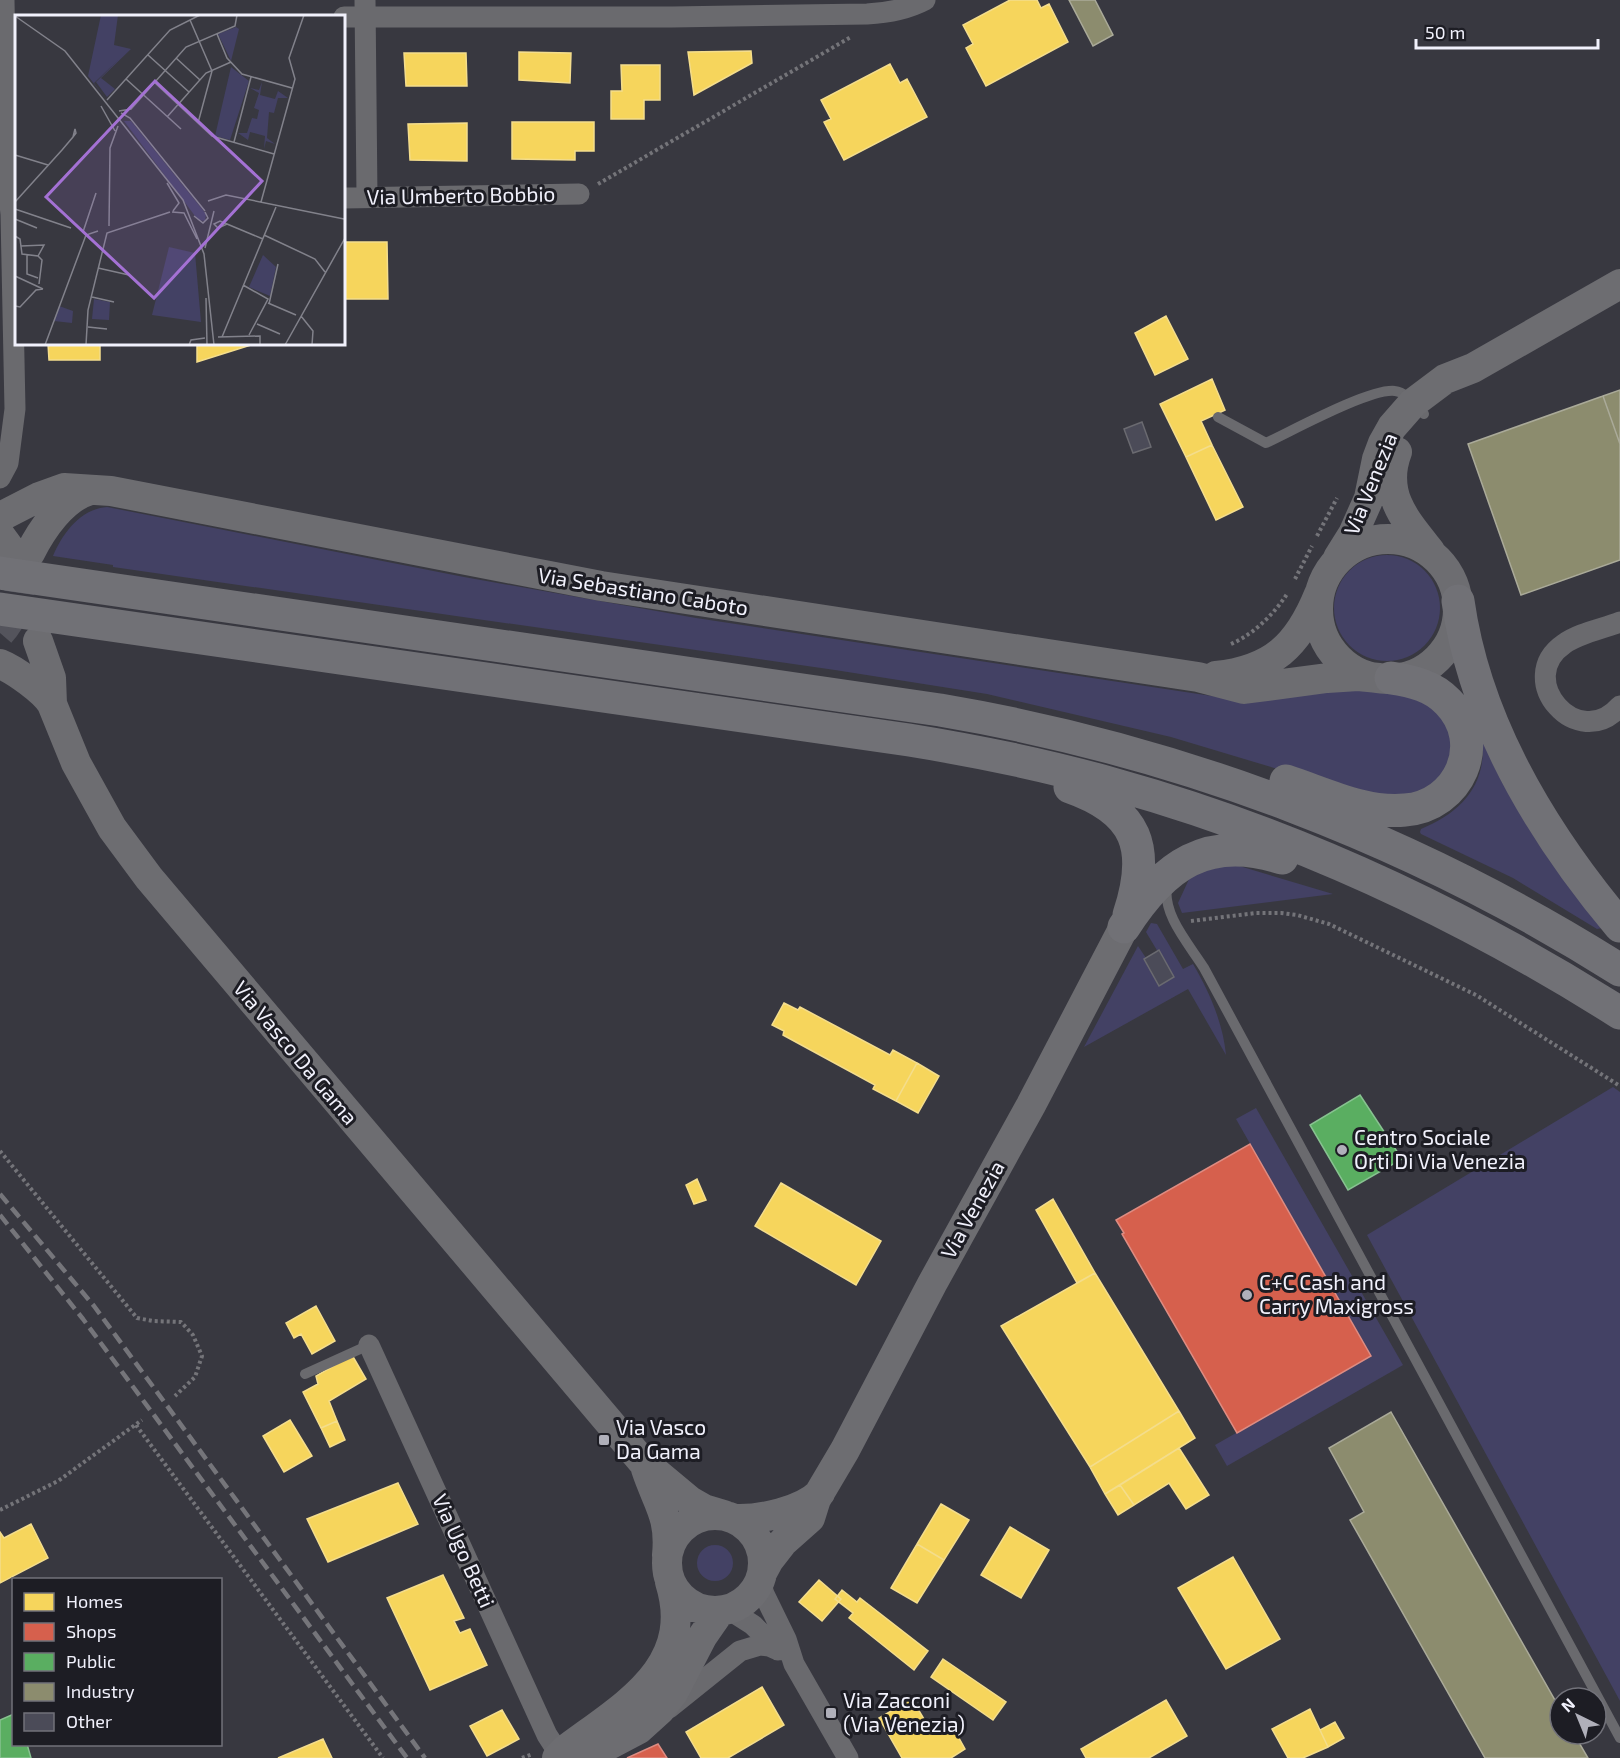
<svg xmlns="http://www.w3.org/2000/svg" width="1620" height="1758" viewBox="0 0 1620 1758" font-family="'Exo 2',sans-serif">
<rect width="100%" height="100%" fill="#383840"/>
<path fill="#434164" d="M107,507L464,577L696,618L1225,698L1326,687L1394,693L1431,702L1454,737L1444,780L1402,800L1291,773L1171,737L987,694L835,670L113,567V565L53,556C63,533 80,509 107,507Z
M1334 608a53 53 0 1 1 106 0a53 53 0 1 1-106 0Z
M1482,737L1602,928L1597,929L1513,878L1421,834L1420,832L1421,829C1462,812 1488,784 1482,737Z
M1226,862L1333,894L1182,913L1178,903L1190,877Z
M1151,923L1157,924L1183,969L1193,964C1209,991 1223,1023 1226,1055L1188,989L1084,1047L1138,946L1146,958L1158,952L1146,932Z
M1613,1087L1620,1092V1701L1367,1235Z
M1256,1108L1403,1365L1227,1466L1215,1445L1371,1356L1236,1119Z
M697 1563a18 18 0 1 1 36 0a18 18 0 1 1-36 0Z"/>
<path fill="#f6d55c" stroke="#f4dd8c" stroke-width="1.5" d="M1010,0H1037L1041,8L1049,4L1068,42L986,86L966,48L973,44L963,25Z
M751,51L752,63L694,95L688,52Z
M519,52L571,53L570,83L519,80Z
M404,53H466L467,86H406Z
M890,64L900,83L907,79L927,117L844,160L824,122L831,119L821,100Z
M621,65H660V100H644V119H611V91H622Z
M512,122H594V151H575V160L512,159Z
M467,123V161L410,160L408,124Z
M344,242H387L388,299H344Z
M1166,316L1188,359L1155,375L1135,333Z
M48,344H100V360H49Z
M197,344H254L197,362Z
M1212,379L1225,410L1201,421L1212,445L1186,457L1160,404Z
M1212,445L1243,507L1216,520L1186,457Z
M784,1003L798,1010L800,1007L890,1055L893,1050L917,1063L896,1101L873,1089L875,1085L783,1035L784,1031L772,1025Z
M917,1063L939,1076L918,1113L896,1101Z
M697,1179L706,1200L694,1204L686,1185Z
M781,1183L881,1241L856,1285L755,1226Z
M1053,1199L1095,1273L1077,1283L1036,1210Z
M1095,1273L1179,1411L1090,1467L1001,1326Z
M316,1306L335,1341L312,1354L301,1334L294,1338L286,1323Z
M352,1355L366,1379L329,1401L337,1421L321,1428L303,1392L318,1384L316,1376Z
M1179,1411L1195,1438L1105,1494L1090,1467Z
M290,1420L312,1456L284,1472L263,1436Z
M337,1421L345,1440L330,1447L321,1428Z
M1179,1448L1209,1495L1186,1509L1169,1483L1134,1505L1120,1485Z
M398,1483L418,1524L328,1562L307,1519Z
M1120,1485L1134,1505L1118,1515L1105,1494Z
M941,1504L969,1520L944,1560L917,1544Z
M31,1524L48,1558L0,1583V1532L4,1538Z
M1010,1527L1049,1550L1021,1598L981,1575Z
M917,1544L944,1560L917,1603L891,1588Z
M1233,1557L1280,1639L1226,1669L1178,1588Z
M443,1575L464,1618L454,1621L460,1633L470,1629L487,1665L430,1690L387,1598Z
M819,1580L841,1599L822,1621L799,1602Z
M842,1590L857,1602L860,1598L928,1651L914,1670L849,1618L853,1613L835,1599Z
M943,1659L1006,1702L993,1720L931,1677Z
M762,1687L784,1725L728,1758H701L686,1732Z
M912,1699L931,1731L949,1720L965,1749L951,1758H902L879,1718Z
M1166,1700L1187,1736L1149,1758H1086L1081,1749Z
M1310,1709L1328,1747L1303,1758H1288L1272,1729Z
M502,1710L519,1739L487,1756L470,1726Z
M1335,1722L1344,1738L1328,1747L1320,1730Z
M323,1739L332,1758H278Z"/>
<path fill="#d6604d" stroke="#de8c82" stroke-width="1.5" d="M1250,1144L1371,1356L1237,1433L1122,1234L1124,1233L1116,1220Z
M658,1744L667,1758H627Z"/>
<path fill="#5aae61" stroke="#87c290" stroke-width="1.5" d="M1360,1095L1402,1159L1348,1190L1310,1125Z
M14,1714V1744H27L31,1758H0V1720Z"/>
<path fill="#8c8c6e" stroke="#aa9" stroke-width="1.5" d="M1069,0H1095L1113,35L1093,46Z
M1620,390V444L1603,396Z
M1603,396L1620,444V560L1521,595L1468,444Z
M1391,1412L1560,1709V1734H1574L1588,1758H1485L1350,1520L1364,1512L1329,1448Z"/>
<path fill="#4b4b58" stroke="#6a6a70" stroke-width="1.5" d="M1142,422L1151,447L1133,453L1124,429Z
M1159,950L1174,977L1159,986L1144,959Z"/>
<g fill="none" stroke-linecap="round" stroke-linejoin="round">
<path stroke="#54545c" stroke-width="30" stroke-dasharray="30 15" stroke-linecap="butt" d="M0,633C20,610 26,581 13,553"/>
<path stroke="#747479" stroke-width="4" stroke-dasharray="3 3" stroke-linecap="butt" d="M598,184L851,37
M1317,536L1337,498
M1295,579L1312,546
M1231,644C1254,634 1274,614 1287,594
M1191,921L1256,913H1281L1297,915L1329,924L1476,995L1620,1086
M0,1151L137,1318L153,1321L181,1322L193,1335L202,1356L195,1377L175,1396
M136,1425L383,1758
M0,1510L58,1481L142,1420
M522,1758L533,1754"/>
<path stroke="#6a6a6e" stroke-width="10" d="M1218,417L1266,443C1292,431 1370,388 1395,391C1407,392 1416,407 1424,414
M1167,885C1162,915 1189,944 1204,968L1620,1738
M305,1374L369,1345"/>
<path stroke="#6a6a6e" stroke-width="21" d="M365,0L367,197
M344,17H672L867,14C886,13 908,9 925,0
M344,198L579,194
M0,478L8,463L15,409L11,214L7,177L4,0
M1620,622C1602,629 1579,633 1564,644C1513,679 1578,754 1620,706
M369,1345L547,1735L560,1755
M762,1573V1588L764,1594L786,1639L794,1664L848,1758
M728,1609L753,1625L778,1650
M669,1708L740,1651L760,1645L769,1646L778,1650"/>
<path stroke="#6d6d71" stroke-width="30" d="M1397,452C1381,494 1406,521 1430,551
M0,517L39,497L64,488L111,491L601,586L1198,677L1244,689L1327,678L1358,676L1379,678
M0,535L11,550
M1318 609a70 70 0 1 1 140 0a70 70 0 1 1-140 0Z
M30,553C42,529 63,498 90,490
M1338,558L1353,534L1369,498L1377,459L1383,443L1392,427L1413,403L1445,379L1473,368L1620,284
M38,641L51,678L52,704L76,763L112,828L149,878L642,1461L690,1501L704,1509L724,1515
M0,664C15,670 44,691 52,704
M1216,676C1272,670 1298,646 1319,594
M646,1469C657,1503 671,1516 667,1555
M667 1563a48 48 0 1 1 96 0a48 48 0 1 1-96 0Z
M735,1519C760,1520 802,1511 820,1493
M762,1573L769,1560L783,1542L810,1518L816,1499L845,1450L932,1284L1031,1105L1124,927
M557,1758L565,1750C623,1706 697,1668 670,1582
M584,1758L639,1729L660,1710L673,1693L702,1637L720,1611"/>
<path stroke="#717176" stroke-width="33" d="M0,573L940,710C1181,751 1413,839 1620,970
M1458,601C1475,722 1542,833 1620,926
M0,609L909,740C977,751 1046,765 1113,784C1293,834 1462,913 1620,1013
M1286,781C1323,793 1365,814 1405,810C1459,806 1488,743 1448,702C1433,686 1412,681 1391,678
M1070,787C1138,811 1151,848 1129,915
M1124,927C1164,865 1207,834 1282,858"/>
<path stroke="#75757a" stroke-width="4.5" stroke-dasharray="12 6" stroke-linecap="butt" d="M0,1194L94,1306L425,1758
M0,1215L83,1319L407,1758"/>
</g>
<g fill="#b0b0ba" stroke="#1d1d24" stroke-width="2">
<circle cx="1342" cy="1150" r="6"/>
<circle cx="1247" cy="1295" r="6"/>
<rect x="598" y="1434" width="12" height="12" rx="3"/>
<rect x="825" y="1707" width="12" height="12" rx="3"/>
</g>
<g text-anchor="middle" stroke-width="6" stroke-linejoin="round" paint-order="stroke">
<g font-size="21" fill="#f1f1fc" stroke="#1d1d24">
<text transform="translate(461 196) rotate(-1)" y="7">Via Umberto Bobbio</text>
<text transform="translate(1371 484) rotate(-68)" y="7">Via Venezia</text>
<text transform="translate(643 592) rotate(9)" y="7">Via Sebastiano Caboto</text>
<text transform="translate(295 1053) rotate(50)" y="7">Via Vasco Da Gama</text>
<text transform="translate(973 1210) rotate(-61)" y="7">Via Venezia</text>
<text transform="translate(463 1551) rotate(66)" y="7">Via Ugo Betti</text>
</g>
<g font-size="21" fill="#f1f1fc" stroke="#1d1d24" text-anchor="start">
<text x="1354" y="1145">Centro Sociale<tspan x="1354" dy="24">Orti Di Via Venezia</tspan></text>
<text x="1259" y="1290">C+C Cash and<tspan x="1259" dy="24">Carry Maxigross</tspan></text>
<text x="616" y="1435">Via Vasco<tspan x="616" dy="24">Da Gama</tspan></text>
<text x="843" y="1708">Via Zacconi<tspan x="843" dy="24">(Via Venezia)</tspan></text>
</g>
</g>
<g transform="translate(15 15)">
<rect width="330" height="330" fill="#383840"/>
<path d="M86,0H103L99,30L116,34L86,63L100,74L92,82L81,67L103,45L79,68L91,84L73,61ZM221,12L224,14L216,46L203,19ZM216,52L234,66L215,125L200,121ZM247,67L245,80L260,84L263,76L273,83H263L259,98L254,97L252,123L260,129L251,126L249,134L250,121L235,117L233,125L223,118H232L237,103L242,104L244,95L239,93L244,78L235,73L244,75ZM109,106H116L191,199L190,206L183,205ZM154,232L180,238L186,307L137,300ZM248,240L261,252L255,281L234,272ZM79,284L95,287L94,305L77,304ZM44,291L58,296L57,308L39,306Z" fill="#434164"/>
<path fill="none" stroke="#82828b" stroke-width="1.5" d="M0,1L50,36L168,185L189,239L199,330M175,5L197,56L183,108M202,19L212,43L227,59L277,73M133,40L174,77M161,43L185,65M111,64L166,114M139,67L197,121L259,139M92,85L155,15L185,0M86,91L100,116M104,96L116,94L171,32L220,11L222,0M106,98L115,103L190,196M152,102L191,58L216,47M219,127L236,62M0,140L33,150M152,168L164,188L158,196M193,186L211,180L329,204M0,187L47,135L58,122L61,118L60,114L58,122M246,187L280,64L274,43L289,0M0,194L56,213M157,197L169,198L182,224M179,201L188,208L193,203L190,197M0,204L22,213M212,209L203,213L199,209L205,206L212,209L248,224M94,211L95,133L103,111M68,217L81,178M249,220L300,244L310,257M0,221L5,224L7,239L23,241L27,245L24,269M6,231L29,230L23,241M190,233L199,196M12,240V259L23,263M83,253L114,260M0,261L28,274M228,270L253,284L234,320M77,282L99,287M191,283L192,330M253,288L281,300M254,289L263,249M0,291L5,292L21,275L28,274M286,301L298,316L297,330M242,309L265,319M73,312L92,314M203,322L245,321V330M207,322L261,192M30,330L71,220L83,216M71,330L73,295L92,218L155,197M174,330L176,325L190,323M270,330L330,223"/>
<path fill="#a471d4" fill-opacity="0.15" stroke="#a471d4" stroke-width="3" d="M140,66L247,166L139,283L31,182Z"/>
<rect width="330" height="330" fill="none" stroke="#f1f1fc" stroke-width="3"/>
</g>
<rect x="12" y="1578" width="210" height="168" fill="#1d1d24" stroke="#72727a" stroke-width="1.5"/>
<rect x="24" y="1593" width="30" height="18" fill="#f6d55c" stroke="#72727a" stroke-width="1.5"/>
<text x="66" y="1608" font-size="18" fill="#f1f1fc">Homes</text>
<rect x="24" y="1623" width="30" height="18" fill="#d6604d" stroke="#72727a" stroke-width="1.5"/>
<text x="66" y="1638" font-size="18" fill="#f1f1fc">Shops</text>
<rect x="24" y="1653" width="30" height="18" fill="#5aae61" stroke="#72727a" stroke-width="1.5"/>
<text x="66" y="1668" font-size="18" fill="#f1f1fc">Public</text>
<rect x="24" y="1683" width="30" height="18" fill="#8c8c6e" stroke="#72727a" stroke-width="1.5"/>
<text x="66" y="1698" font-size="18" fill="#f1f1fc">Industry</text>
<rect x="24" y="1713" width="30" height="18" fill="#4b4b58" stroke="#72727a" stroke-width="1.5"/>
<text x="66" y="1728" font-size="18" fill="#f1f1fc">Other</text>
<g transform="translate(1578 1716) rotate(317)"><circle r="28" fill="#1d1d24" stroke="#72727a" stroke-width="1.5"/>
<path d="M0-4.5L10 22L0 15L-10 22Z" fill="#b0b0ba"/>
<text y="-9" font-size="16" font-weight="bold" text-anchor="middle" fill="#f1f1fc">N</text>
</g>
<path d="M1416 39v9h182v-9" fill="none" stroke="#f1f1fc" stroke-width="3"/>
<text x="1425" y="39" font-size="18" fill="#f1f1fc" stroke="#1d1d24" stroke-width="4.5" paint-order="stroke">50 m</text>
</svg>
